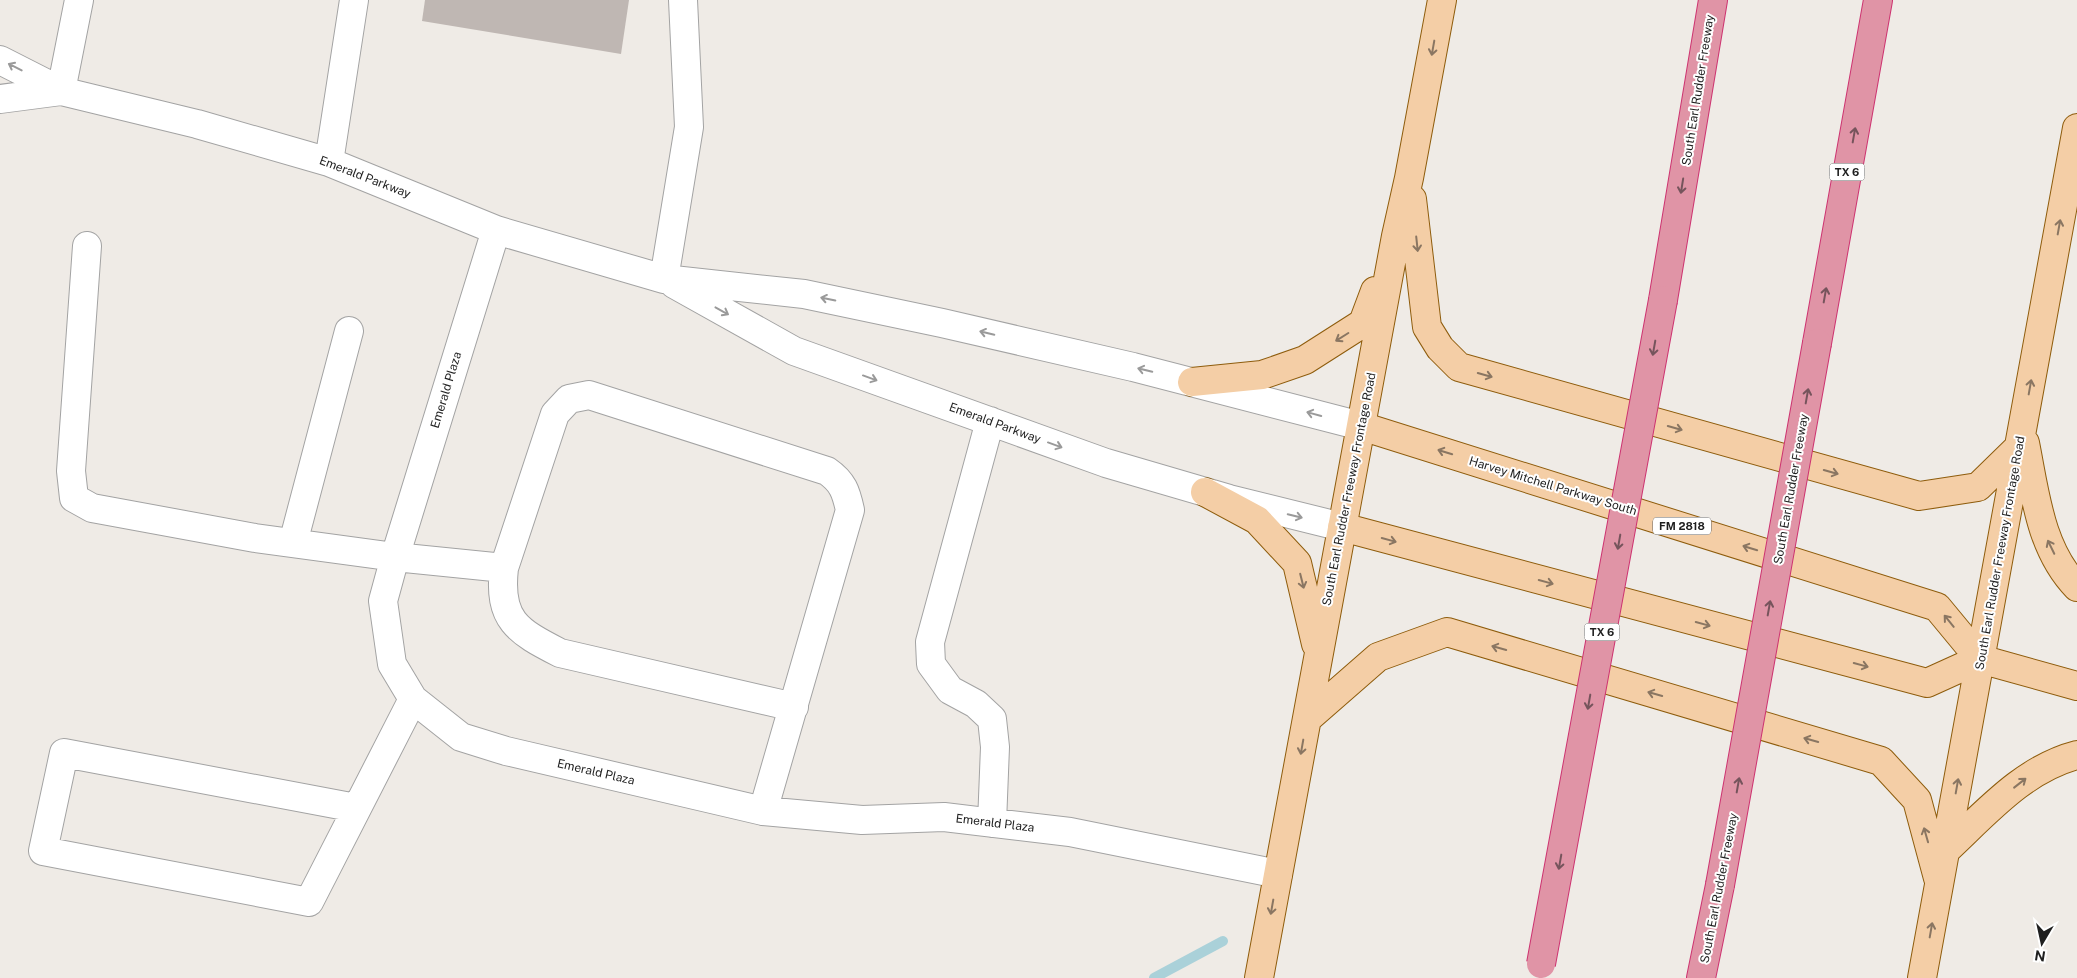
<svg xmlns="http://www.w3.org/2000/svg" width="2077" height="978" viewBox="0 0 2077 978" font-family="'Public Sans',sans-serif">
<rect width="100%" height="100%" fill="#efebe6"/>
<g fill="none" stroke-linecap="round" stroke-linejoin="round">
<path stroke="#aad1d9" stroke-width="10" d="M1154,978L1223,941"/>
</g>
<path fill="#bfb7b3" d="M425,0H629L621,54L422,21Z"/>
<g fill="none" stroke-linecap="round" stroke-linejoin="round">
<g stroke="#a3a3a3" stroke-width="30">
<path id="minor" d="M0,60L61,91L197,124L329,162L496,230L664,279L804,294L942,323L1133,367L1361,426
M61,91L79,0
M0,99L61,91
M329,162L354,0
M496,230L395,557L383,601L392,664L413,699L461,737L506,751L763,811L862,820L944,817L1070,832L1278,874
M87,246L71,471L74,498L92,508L255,538L395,557L504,568
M664,279L689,127L683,0
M674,284L794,351L1106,463L1229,499L1342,527
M990,421L930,642L931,664L950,690L976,704L992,719L995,747L992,823
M293,543L349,331
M356,808L64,753L43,851L309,902L413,699
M763,811L850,510C846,492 843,482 827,471L589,395L569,399L555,414L504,568C498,620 517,631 560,653L794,707"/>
</g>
<g stroke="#8e5c0c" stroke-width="30">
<path id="major" d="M1412,199L1427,327L1440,348L1459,367L1919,496L1978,487L2019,447
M1192,382L1262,375L1305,360L1363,323L1375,291
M1361,426L1937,607L1980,659L2077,686
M2025,443C2035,493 2040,549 2077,587
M1205,492L1257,520L1297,563L1316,644
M1342,527L1927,683L1980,659
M1307,719L1378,657L1447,632L1881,761L1917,800L1938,878
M1945,851C1985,814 2023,769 2077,755
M1259,978L1396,236L1409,178L1442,0
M1922,978L2077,128"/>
</g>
<g stroke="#cd3370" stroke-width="30">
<path id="highway" d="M1663,300L1713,0
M1817,343L1878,0
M1701,978L1720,885"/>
</g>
<use href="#minor" stroke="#fff" stroke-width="28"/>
<use href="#major" stroke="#f4cea6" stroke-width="28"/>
<use href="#highway" stroke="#e094a6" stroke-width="28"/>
<g stroke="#cd3370" stroke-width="30" stroke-linecap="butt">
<path id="highway-bridge" d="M1720,885L1817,343
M1541,964L1663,300"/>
</g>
<use href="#highway-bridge" stroke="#e094a6" stroke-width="28"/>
</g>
<defs><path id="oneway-shaft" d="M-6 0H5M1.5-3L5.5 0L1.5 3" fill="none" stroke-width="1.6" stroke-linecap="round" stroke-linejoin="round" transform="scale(1.25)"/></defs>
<g stroke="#8a7662">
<use href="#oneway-shaft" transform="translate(1433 48) rotate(100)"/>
<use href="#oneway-shaft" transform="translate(2059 227) rotate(-80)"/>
<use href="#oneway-shaft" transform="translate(1417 244) rotate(84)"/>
<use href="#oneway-shaft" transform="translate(1342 337) rotate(148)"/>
<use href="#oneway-shaft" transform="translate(1485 375) rotate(16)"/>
<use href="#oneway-shaft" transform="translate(2030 387) rotate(-80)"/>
<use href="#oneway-shaft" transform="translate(1675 428) rotate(16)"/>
<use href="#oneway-shaft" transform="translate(1445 452) rotate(-163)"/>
<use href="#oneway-shaft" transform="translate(1831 472) rotate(16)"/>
<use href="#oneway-shaft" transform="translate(1389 540) rotate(15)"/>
<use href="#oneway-shaft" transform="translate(2051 547) rotate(-116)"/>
<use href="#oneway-shaft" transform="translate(1750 548) rotate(-163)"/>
<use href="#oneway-shaft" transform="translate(1302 581) rotate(76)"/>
<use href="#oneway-shaft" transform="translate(1546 582) rotate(15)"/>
<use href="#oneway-shaft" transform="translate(1949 621) rotate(-129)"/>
<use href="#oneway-shaft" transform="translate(1703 624) rotate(15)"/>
<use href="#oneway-shaft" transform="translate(1499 648) rotate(-164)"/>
<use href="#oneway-shaft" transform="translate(1861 665) rotate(15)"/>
<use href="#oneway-shaft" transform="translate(1655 694) rotate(-164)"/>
<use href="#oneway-shaft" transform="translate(1811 740) rotate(-164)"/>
<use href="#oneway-shaft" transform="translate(1302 747) rotate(100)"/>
<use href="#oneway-shaft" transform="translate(2020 783) rotate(-38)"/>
<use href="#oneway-shaft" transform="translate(1957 786) rotate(-80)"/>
<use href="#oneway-shaft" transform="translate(1926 835) rotate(-106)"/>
<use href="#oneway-shaft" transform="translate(1272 907) rotate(100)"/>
<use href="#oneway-shaft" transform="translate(1931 930) rotate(-80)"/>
</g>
<g stroke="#9a9a9a">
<use href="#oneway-shaft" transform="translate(15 67) rotate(-153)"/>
<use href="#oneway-shaft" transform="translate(828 299) rotate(-168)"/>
<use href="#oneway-shaft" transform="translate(722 311) rotate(29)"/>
<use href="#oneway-shaft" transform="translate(987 333) rotate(-167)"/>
<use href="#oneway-shaft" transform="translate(1145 370) rotate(-166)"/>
<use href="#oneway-shaft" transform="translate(870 378) rotate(20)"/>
<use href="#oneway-shaft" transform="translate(1314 414) rotate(-165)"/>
<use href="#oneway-shaft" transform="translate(1055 445) rotate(20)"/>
<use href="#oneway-shaft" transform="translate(1295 516) rotate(14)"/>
</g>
<g stroke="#76545c">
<use href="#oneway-shaft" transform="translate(1854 135) rotate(-80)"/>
<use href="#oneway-shaft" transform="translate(1682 186) rotate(99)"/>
<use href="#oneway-shaft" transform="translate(1825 295) rotate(-80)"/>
<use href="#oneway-shaft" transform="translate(1654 348) rotate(100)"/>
<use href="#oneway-shaft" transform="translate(1807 396) rotate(-80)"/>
<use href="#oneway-shaft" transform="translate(1619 542) rotate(100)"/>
<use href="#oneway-shaft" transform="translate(1769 608) rotate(-80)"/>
<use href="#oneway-shaft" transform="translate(1589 702) rotate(100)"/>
<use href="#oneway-shaft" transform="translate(1738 785) rotate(-80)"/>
<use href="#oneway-shaft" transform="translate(1560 862) rotate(100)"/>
</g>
<g text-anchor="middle" stroke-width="4" stroke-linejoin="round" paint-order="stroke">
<g fill="#fff" stroke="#626262" stroke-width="1">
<rect x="1829.5" y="163.5" width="35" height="17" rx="4"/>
<rect x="1653" y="517.5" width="58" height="17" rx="4"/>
<rect x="1584.5" y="623.5" width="35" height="17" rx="4"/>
</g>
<g font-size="11" font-weight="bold" fill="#1f1f1f">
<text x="1847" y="176">TX 6</text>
<text x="1682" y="530">FM 2818</text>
<text x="1602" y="636">TX 6</text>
</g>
<g font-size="12" fill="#1f1f1f" stroke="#fff">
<text transform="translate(1698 90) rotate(-81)" y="4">South Earl Rudder Freeway</text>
<text transform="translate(365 177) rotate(21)" y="4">Emerald Parkway</text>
<text transform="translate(446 390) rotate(-73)" y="4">Emerald Plaza</text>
<text transform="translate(995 423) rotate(20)" y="4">Emerald Parkway</text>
<text transform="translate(1553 486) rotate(17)" y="4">Harvey Mitchell Parkway South</text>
<text transform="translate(1349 489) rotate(-79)" y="4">South Earl Rudder Freeway Frontage Road</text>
<text transform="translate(1791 489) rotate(-80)" y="4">South Earl Rudder Freeway</text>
<text transform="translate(2000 553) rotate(-80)" y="4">South Earl Rudder Freeway Frontage Road</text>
<text transform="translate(596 772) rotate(13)" y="4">Emerald Plaza</text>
<text transform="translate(995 823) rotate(7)" y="4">Emerald Plaza</text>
<text transform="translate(1719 888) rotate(-79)" y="4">South Earl Rudder Freeway</text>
</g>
</g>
<g transform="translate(2042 943) rotate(189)" stroke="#ffffff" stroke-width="4" paint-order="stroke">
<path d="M0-4L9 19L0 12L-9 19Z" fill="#1f1f1f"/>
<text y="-8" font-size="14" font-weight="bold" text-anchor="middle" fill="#1f1f1f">N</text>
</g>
</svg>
